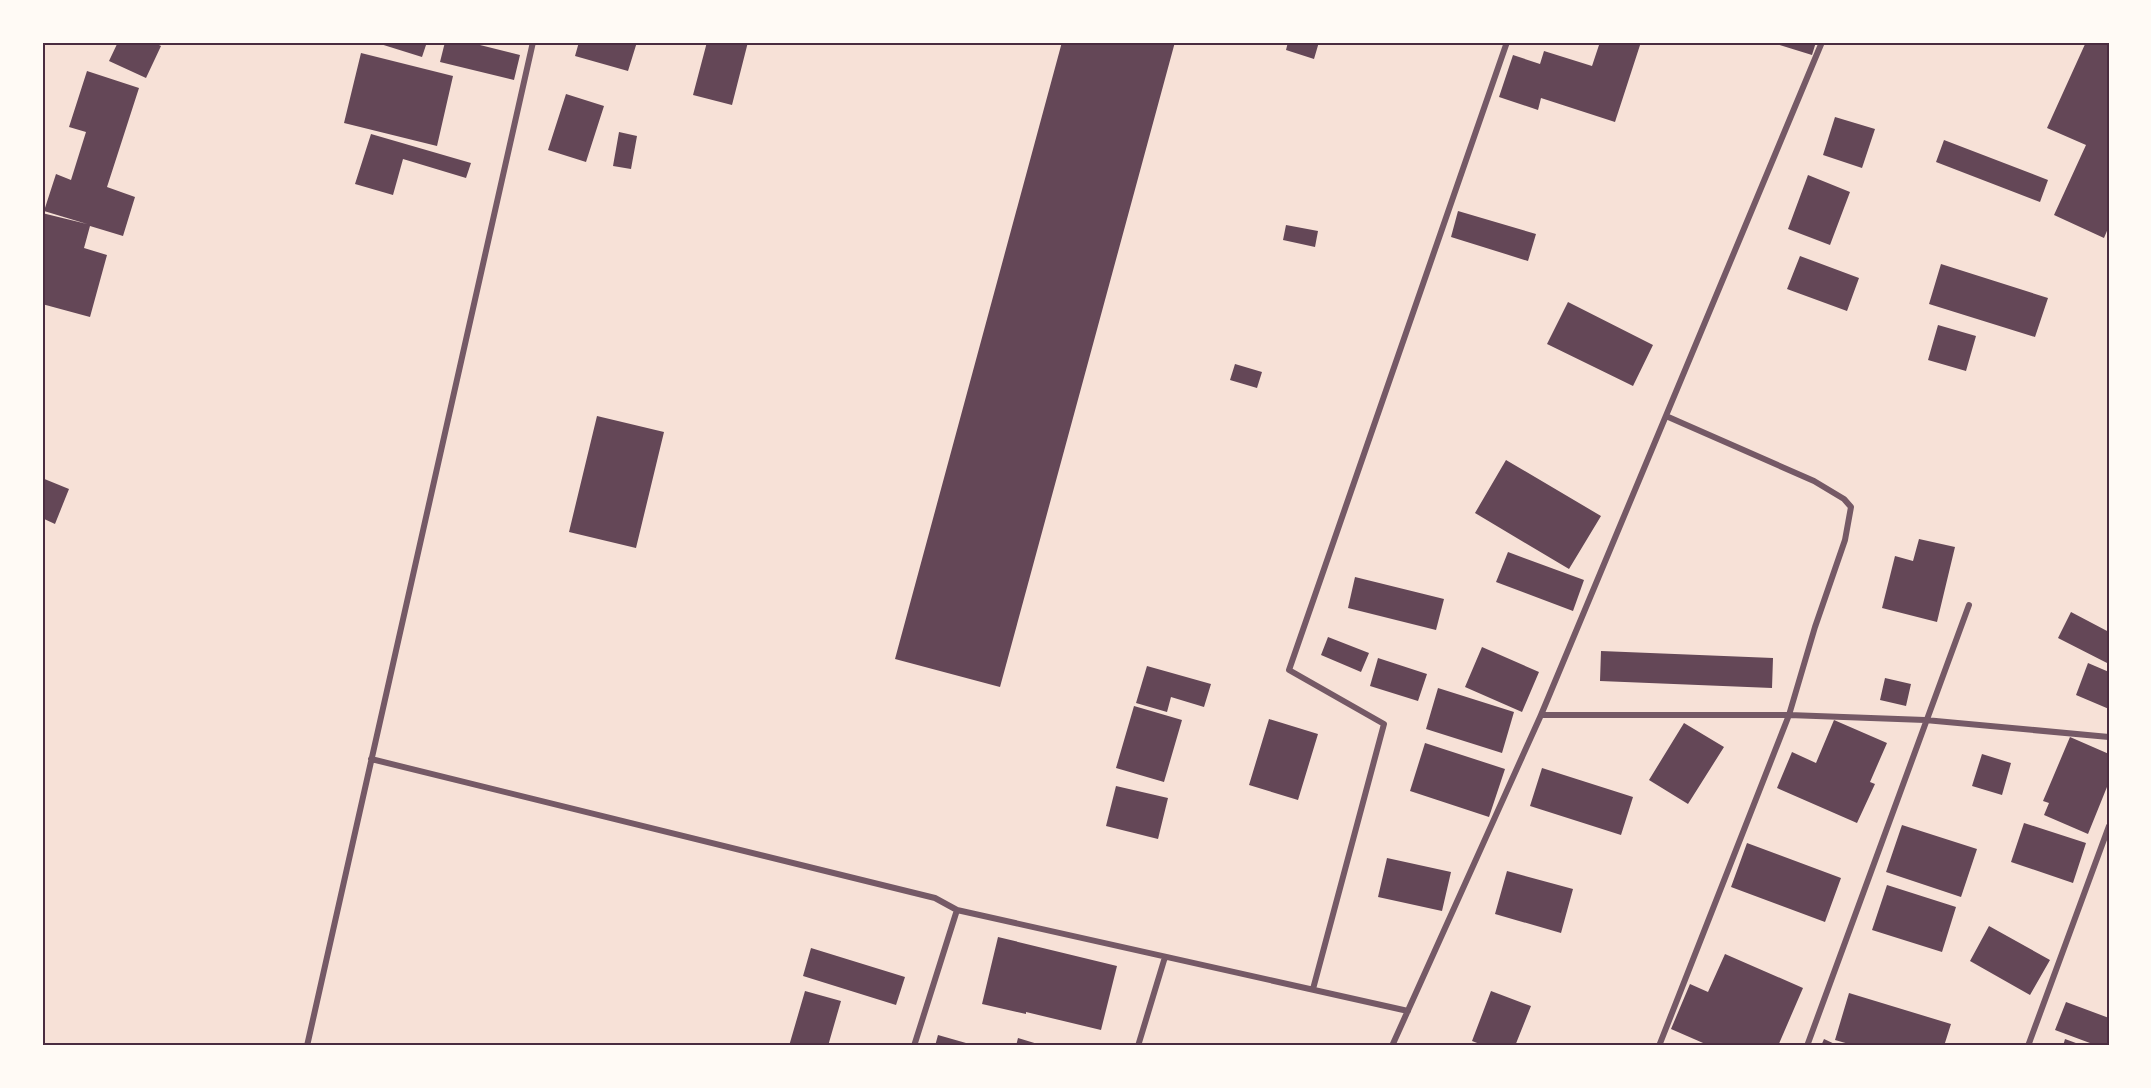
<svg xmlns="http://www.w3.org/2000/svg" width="2151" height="1088" viewBox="0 0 2151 1088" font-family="'PT Sans',sans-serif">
<rect width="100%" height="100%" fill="#f7e1d7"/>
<path fill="#644757" d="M118,42H153L161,46L146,78L109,61Z
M374,42H427L422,57Z
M445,42H468L520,55L514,80L440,62Z
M579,42H637L628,71L575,56Z
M707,42H748L732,105L693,95Z
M1062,42H1175L1000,687L895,659Z
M1288,42H1319L1314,59L1286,50Z
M1600,42H1641L1615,122L1541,98L1538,110L1499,97L1513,55L1540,64L1544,51L1592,66Z
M1770,42H1816L1812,55Z
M2086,42H2109V226L2104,238L2054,215L2086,145L2047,128Z
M361,53L453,76L437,146L344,123Z
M87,71L139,88L107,187L135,197L123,236L90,226L84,248L107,255L90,317L42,304V213L87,224L44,211L56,174L71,180L86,132L69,127Z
M566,94L604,106L586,162L548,150Z
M1835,117L1875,129L1862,168L1823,155Z
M619,132L637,136L631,169L613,166Z
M371,134L471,163L466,178L403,159L393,195L355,184Z
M1944,140L2048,180L2040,202L1936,162Z
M1808,175L1850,192L1830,245L1788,229Z
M1458,211L1536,234L1528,261L1451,237Z
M1286,225L1318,231L1315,247L1283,240Z
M1800,256L1859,278L1847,311L1787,289Z
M1941,264L2048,298L2035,337L1929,304Z
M1568,302L1653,345L1633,386L1547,344Z
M1938,325L1976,336L1966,371L1928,360Z
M1235,364L1262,372L1257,388L1230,380Z
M597,416L664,432L636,548L569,532Z
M1506,460L1601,516L1569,569L1475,513Z
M42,478L69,489L55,524L42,518Z
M1919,539L1955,547L1937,622L1882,608L1895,556L1913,561Z
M1508,552L1584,580L1573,611L1496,582Z
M1355,577L1444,599L1436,630L1348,608Z
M2071,612L2109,632V664L2058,638Z
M1328,637L1369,653L1361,672L1321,655Z
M1482,647L1539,672L1522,712L1465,687Z
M1601,651L1773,658L1772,688L1600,681Z
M1378,658L1427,674L1418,701L1370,686Z
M2088,663L2109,672V709L2076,695Z
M1147,666L1211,684L1204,707L1171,697L1167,712L1136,703Z
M1885,678L1911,684L1906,706L1880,700Z
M1438,688L1514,712L1502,753L1426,729Z
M1134,706L1182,720L1164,782L1116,768Z
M1269,719L1318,734L1298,800L1249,785Z
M1834,720L1887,743L1870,782L1875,784L1857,823L1777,788L1792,752L1816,763Z
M1684,723L1724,747L1688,804L1649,780Z
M2070,737L2109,754V782L2088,834L2044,815L2049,803L2043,801Z
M1425,743L1505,769L1489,817L1410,791Z
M1982,754L2011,763L2002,795L1972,786Z
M1542,768L1633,797L1621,835L1530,806Z
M1116,786L1168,798L1158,839L1106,826Z
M2024,823L2086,843L2073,883L2011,862Z
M1902,825L1977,849L1961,897L1886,872Z
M1747,843L1841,878L1825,922L1731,887Z
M1387,858L1451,872L1442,911L1378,897Z
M1507,871L1573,889L1561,933L1495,914Z
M1887,885L1956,907L1942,952L1872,930Z
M1989,926L2050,960L2030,995L1970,961Z
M998,937L1117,966L1101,1030L1026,1012V1014L982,1004Z
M811,948L905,977L896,1005L803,976Z
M1725,954L1803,988L1778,1046H1710L1671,1029L1690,984L1708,992Z
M805,991L841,1001L828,1046H789Z
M1491,991L1531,1006L1515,1046H1485L1472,1041Z
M1849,993L1951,1024L1944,1046H1856L1835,1040Z
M2066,1002L2109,1018V1046H2098L2055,1030Z
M938,1035L973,1045V1046H935Z
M1018,1038L1041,1045V1046H1016Z
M1824,1039L1839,1046H1821Z
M2065,1039L2084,1046H2063Z"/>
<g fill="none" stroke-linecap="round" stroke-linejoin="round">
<path stroke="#755966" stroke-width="6" d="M1541,715H1789L1925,720L2109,737
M371,759L935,898L957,910L1408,1011
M1313,989L1384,724L1289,670L1507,42
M307,1046L533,42
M914,1046L957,910
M1138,1046L1165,957
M1392,1046L1541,715L1822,42
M1659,1046L1789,715L1815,627L1845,540L1851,507L1844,499L1814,481L1666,416
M1807,1046L1969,605
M2028,1046L2109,826"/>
</g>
<rect width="2151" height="1088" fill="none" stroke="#fffaf5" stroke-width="87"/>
<rect x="44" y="44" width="2064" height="1000" fill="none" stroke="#4a2c40" stroke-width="2"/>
</svg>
